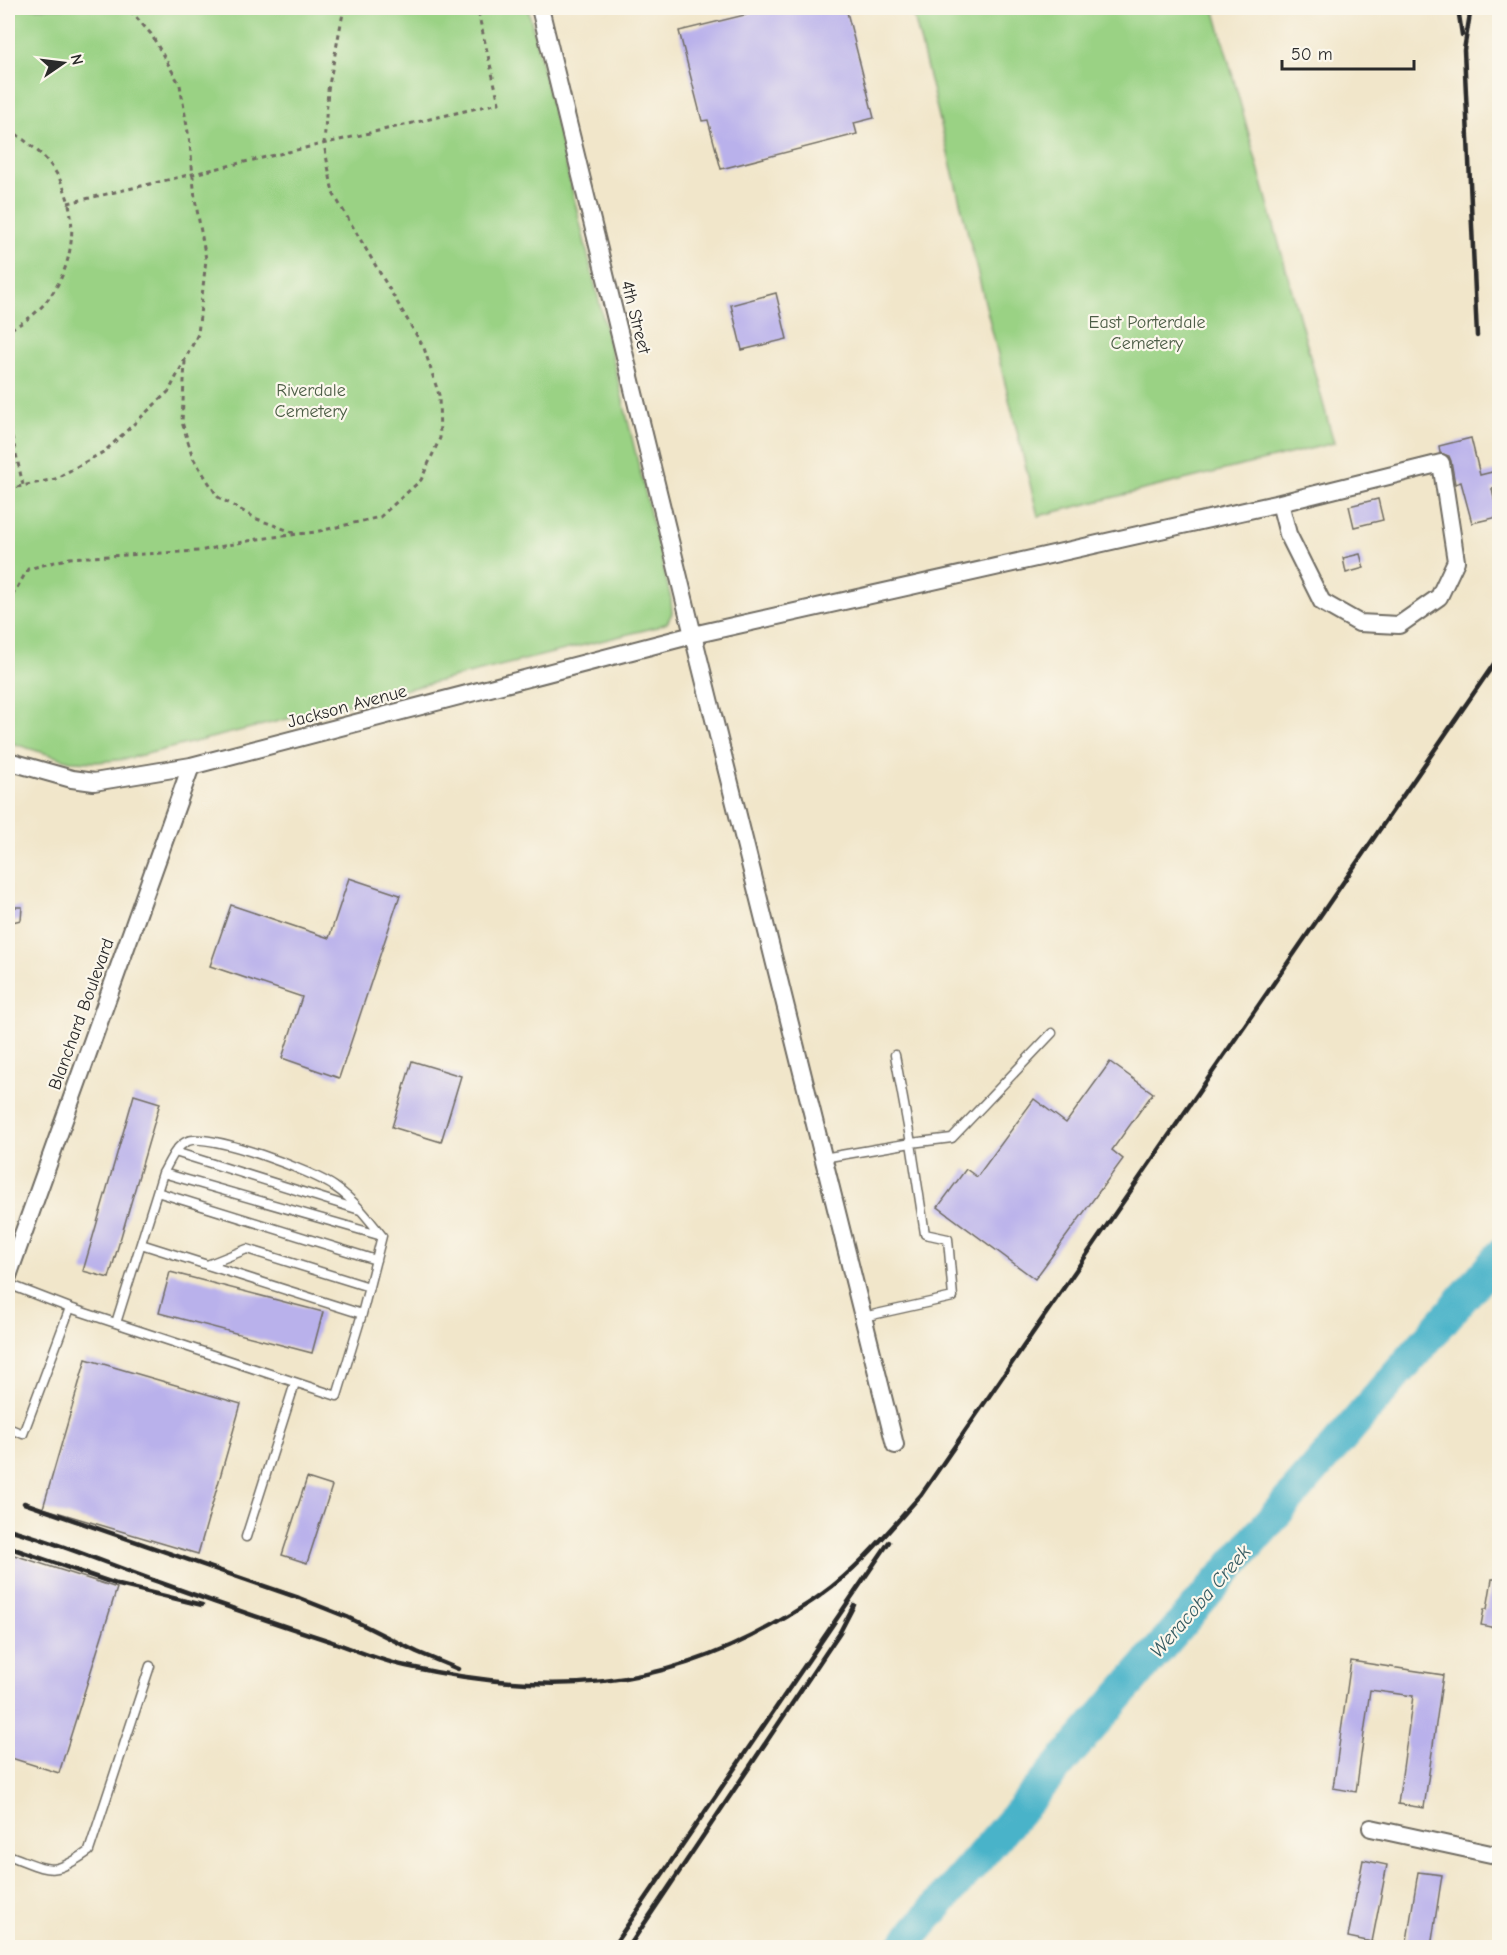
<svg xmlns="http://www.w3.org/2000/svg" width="1507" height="1955" viewBox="0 0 1507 1955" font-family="'Comic Neue',sans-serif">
<rect width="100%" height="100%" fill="#fbf7ec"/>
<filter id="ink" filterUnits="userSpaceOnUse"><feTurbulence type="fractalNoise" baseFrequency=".0167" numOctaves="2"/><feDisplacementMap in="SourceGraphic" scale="12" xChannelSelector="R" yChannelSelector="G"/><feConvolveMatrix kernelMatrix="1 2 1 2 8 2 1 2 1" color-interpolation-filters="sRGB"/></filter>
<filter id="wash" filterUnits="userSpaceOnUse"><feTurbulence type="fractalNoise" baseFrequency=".008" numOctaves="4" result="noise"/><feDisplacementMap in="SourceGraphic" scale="24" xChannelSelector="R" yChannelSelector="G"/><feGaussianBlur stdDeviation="1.35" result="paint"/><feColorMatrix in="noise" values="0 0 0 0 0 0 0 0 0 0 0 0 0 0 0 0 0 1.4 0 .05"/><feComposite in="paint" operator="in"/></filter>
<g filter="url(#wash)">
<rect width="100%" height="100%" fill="#f1e6ca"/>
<path fill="#9ad284" stroke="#627e58" stroke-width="1.5" d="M8,8H528L671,599L672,613L667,623L657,627L126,759L97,762L70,761L8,742Z
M912,8H1214L1334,443L1038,516Z"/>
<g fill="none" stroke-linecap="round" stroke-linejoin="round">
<path stroke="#4ab3c9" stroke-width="32" d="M901,1948L1500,1255"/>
</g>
<g id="blocks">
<path fill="#b9b1eb" d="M773,8H846L874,118L854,123L857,134L721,169L708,120L702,121L679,31Z
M776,293L787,339L742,350L731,305Z
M1471,438L1480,475L1500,470V487L1492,489L1498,517L1472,523L1461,482L1455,484L1451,461L1449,456L1440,453L1439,446Z
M1378,499L1383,520L1354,527L1349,506Z
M1360,554L1364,568L1346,573L1343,558Z
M349,878L400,895L339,1078L282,1058L302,997L210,966L231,905L329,938Z
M8,907H22L21,920L8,923Z
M412,1061L461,1076L441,1142L392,1127Z
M1110,1062L1153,1093L1112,1150L1123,1159L1035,1279L938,1207L966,1169L977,1177L1034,1099L1066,1123Z
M134,1095L160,1103L109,1278L83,1271Z
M170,1272L323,1312L312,1353L159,1313Z
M86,1359L241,1404L198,1554L43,1508Z
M307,1478L332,1486L307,1563L282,1555Z
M8,1553L117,1588L59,1773L8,1757Z
M1492,1579H1500V1629L1481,1625L1484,1609H1487Z
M1351,1661L1443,1675L1424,1808L1398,1804L1413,1696L1370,1690L1356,1792L1333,1788Z
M1363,1860L1387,1865L1372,1942L1348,1937Z
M1418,1872L1442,1875L1431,1947H1406Z"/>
</g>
</g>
<g filter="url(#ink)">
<use href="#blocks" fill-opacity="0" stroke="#706c63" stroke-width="1.5"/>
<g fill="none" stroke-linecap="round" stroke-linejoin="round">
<g stroke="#706c63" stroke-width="11">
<path id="lane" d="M175,1152L360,1210
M823,1158L911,1143L895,1055
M163,1173L382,1236
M157,1192L376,1260
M141,1244L362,1314
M207,1265L247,1249L369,1287
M8,1284L70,1308L23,1434L8,1428
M70,1308L337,1396L362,1314L382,1236C368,1218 354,1200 335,1187C315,1172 209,1132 188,1141C175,1146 169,1163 163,1173L116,1323
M863,1317L953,1297L948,1239L925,1234L911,1143L952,1138L1052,1033
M246,1537L295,1383
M8,1855C49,1870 51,1878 89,1851L150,1666"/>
</g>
<g stroke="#706c63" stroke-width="20">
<path id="street" d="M540,8L693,635L895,1445
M1441,463L1456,561L1439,597L1399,625L1359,623L1322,602L1288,534L1280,503Z
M8,761L72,779L94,782L191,766L693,635L1280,503
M8,1276L191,766
M1371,1828L1500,1856"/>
</g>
<path stroke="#706c63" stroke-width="3" stroke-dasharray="4.5 4.5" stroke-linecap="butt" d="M8,130C18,134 25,141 34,148C95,197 79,300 8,330
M68,203L499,103L477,8
M185,361L182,422L193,458L218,497L257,519L295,533
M8,419L23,485
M8,489L55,479L105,451L169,391L198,334L206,259L195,199L190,144L180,85L151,34L128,8
M8,603L28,569L70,558L199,551L258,539L315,532L380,517L421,480L440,438L439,395L424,348L333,193L324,144L328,90L344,8"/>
<use href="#lane" stroke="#fff" stroke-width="8"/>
<use href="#street" stroke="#fff" stroke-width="16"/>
<path stroke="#2b2b2b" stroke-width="4.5" d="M1458,8L1462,35
M1471,8L1464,50L1477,336
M24,1503L299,1598L347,1617L417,1652L458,1669
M8,1529C60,1543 112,1566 164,1584C219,1604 274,1623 330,1641C355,1650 381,1661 406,1666C545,1697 664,1692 788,1616C799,1609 812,1602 822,1594C860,1567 890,1529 921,1495L1500,655
M8,1547L119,1585L202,1605
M612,1948L889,1542
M628,1948L840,1632L854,1605"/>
</g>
</g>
<g text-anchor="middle" stroke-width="4.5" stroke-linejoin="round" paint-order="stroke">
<g font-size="18" fill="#2b2b2b" stroke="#fbf7ec">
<text transform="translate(636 317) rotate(76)" y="6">4th Street</text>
<text transform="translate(347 706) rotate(-15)" y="6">Jackson Avenue</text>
<text transform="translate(81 1014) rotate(-70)" y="6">Blanchard Boulevard</text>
</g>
<g font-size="18" fill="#4c5d46" stroke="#fbf7ec">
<text x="1147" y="328">East Porterdale<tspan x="1147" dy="21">Cemetery</tspan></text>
<text x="311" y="396">Riverdale<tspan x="311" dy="21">Cemetery</tspan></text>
</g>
<g font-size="20" font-style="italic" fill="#365b62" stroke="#fbf7ec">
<text transform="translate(1200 1601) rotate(-49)" y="7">Weracoba Creek</text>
</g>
</g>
<rect width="1507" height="1955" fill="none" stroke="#fbf7ec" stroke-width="30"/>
<g transform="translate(63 63) rotate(76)" stroke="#fbf7ec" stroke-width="4.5" paint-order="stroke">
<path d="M0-4.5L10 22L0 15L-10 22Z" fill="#2b2b2b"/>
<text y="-9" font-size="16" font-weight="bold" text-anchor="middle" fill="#2b2b2b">N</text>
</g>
<path d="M1282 60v9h132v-9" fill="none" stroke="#2b2b2b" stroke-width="3"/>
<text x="1291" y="60" font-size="18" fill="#2b2b2b" stroke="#fbf7ec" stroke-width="4.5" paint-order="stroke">50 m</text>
</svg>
